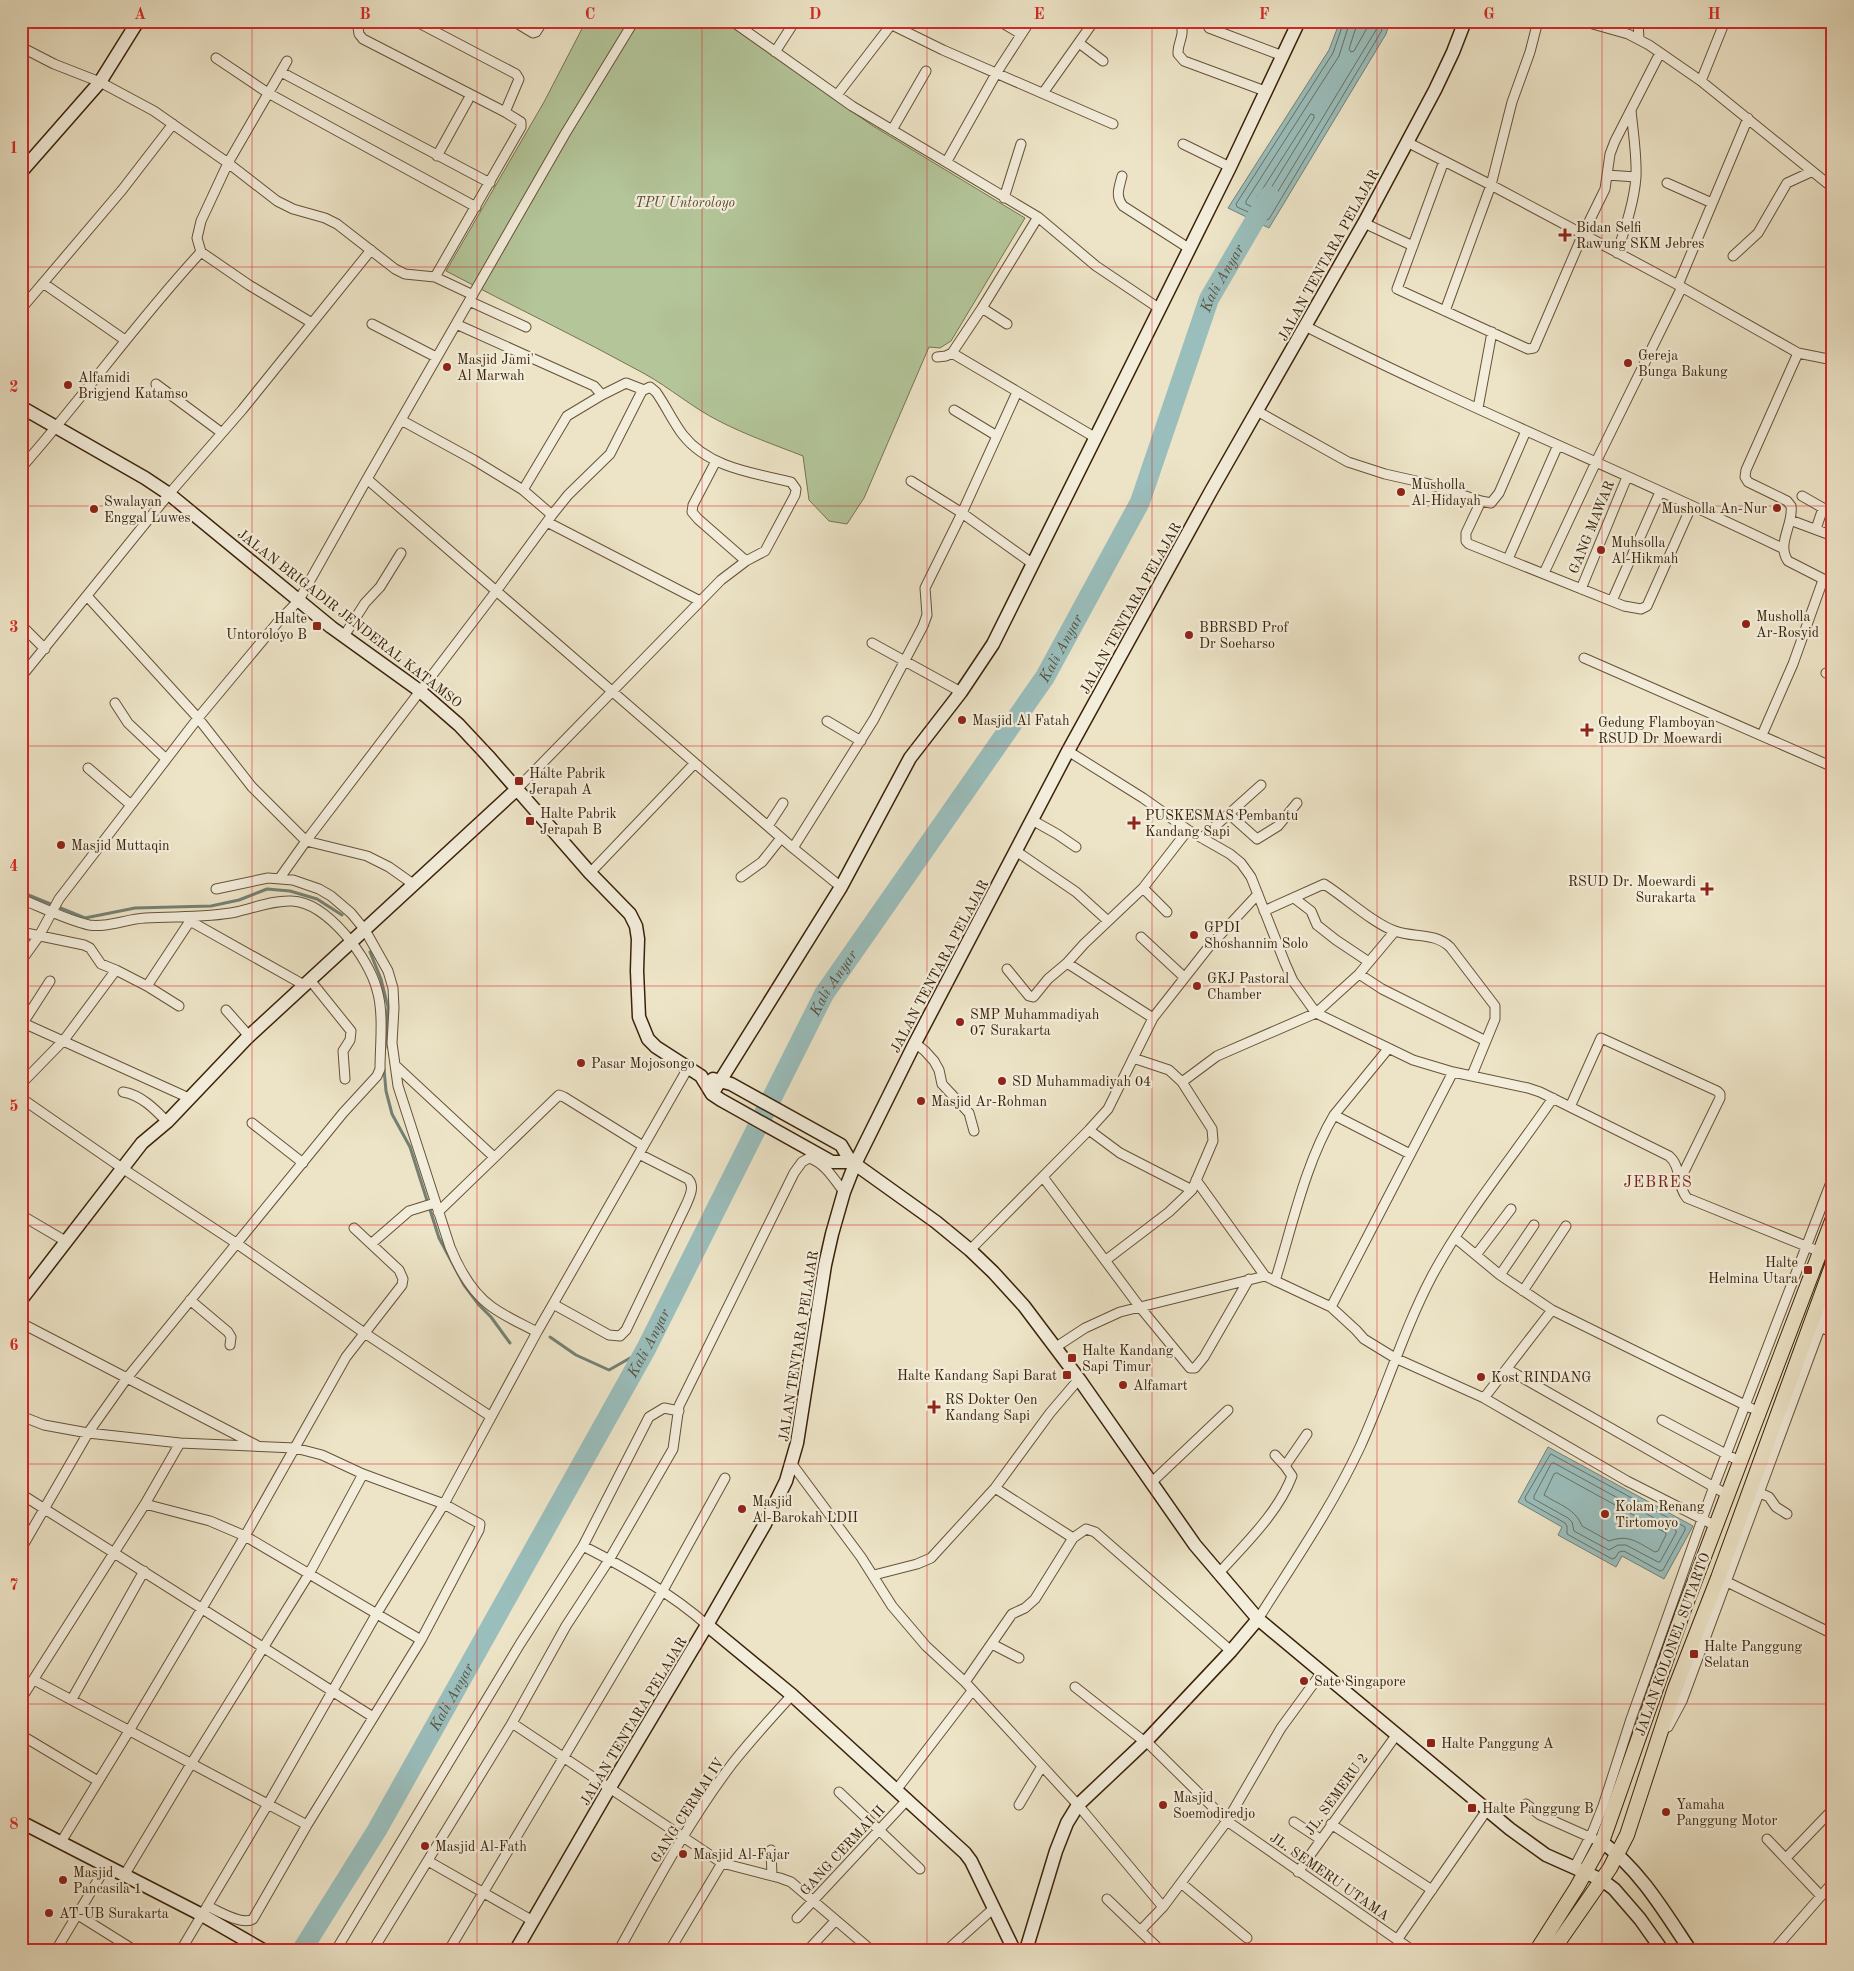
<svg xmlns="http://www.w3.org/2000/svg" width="1854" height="1971" viewBox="0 0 1854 1971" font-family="'Old Standard TT',serif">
<rect width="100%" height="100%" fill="#ede4c7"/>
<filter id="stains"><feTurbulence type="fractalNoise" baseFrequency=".004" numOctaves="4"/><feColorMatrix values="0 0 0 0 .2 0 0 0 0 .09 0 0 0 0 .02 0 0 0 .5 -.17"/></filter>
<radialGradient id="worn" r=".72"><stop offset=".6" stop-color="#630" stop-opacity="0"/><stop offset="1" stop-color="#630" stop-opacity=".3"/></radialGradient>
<path fill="#b3c599" stroke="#767451" d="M586,21H723L873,126L1025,218L951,341L940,348L929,347L864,498L847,524L829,521L809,500L803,456C775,445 746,435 719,421C693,408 670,388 645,374C580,338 512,306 446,271L544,102Z"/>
<path fill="#9abebc" stroke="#748074" d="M1340,21H1390L1386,34L1269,228L1228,208L1329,50Z
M1548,1447L1693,1526L1664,1579L1622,1556L1616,1567L1558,1535L1562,1527L1518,1502Z"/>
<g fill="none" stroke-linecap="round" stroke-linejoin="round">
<path stroke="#6a7062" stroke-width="1" d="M1344,21L1333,53L1236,204L1237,207L1266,220L1269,219L1381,32L1385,21
M1350,21L1339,56L1246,201V204L1263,212L1266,211L1376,30L1379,21
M1358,21L1349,49L1351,52L1354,51L1371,21
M1311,114L1314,115V118L1263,201H1257V198Z
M1551,1454L1685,1527V1530L1663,1570L1660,1571L1624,1551L1619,1552L1615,1558L1612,1559L1567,1534V1526L1565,1523L1526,1501L1525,1498Z
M1554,1463L1676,1530V1533L1660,1562H1658L1626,1545H1618L1609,1550L1574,1531L1572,1522L1568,1518L1534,1499V1496L1551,1464Z
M1557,1473L1666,1533V1535L1658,1551L1655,1552C1637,1542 1629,1534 1609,1541L1582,1526C1575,1508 1559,1505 1544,1495L1554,1474Z"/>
<path stroke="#748074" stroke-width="3" d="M21,892L85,918L135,908L211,906L239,900L267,889L290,891L317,899L342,915
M370,952L381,979L388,1007L385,1048
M384,1069L386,1091L392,1114L410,1147L439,1238L464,1285L479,1305L491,1317L510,1343
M550,1337L576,1355L609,1370L646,1349"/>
<path stroke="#9abebc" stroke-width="20" id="s1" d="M302,1950L377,1830L646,1349L824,994L1045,677L1140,502L1209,299L1269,196"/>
<g stroke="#675238" stroke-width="11">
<path id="street" d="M357,21L359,34L363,39L505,112
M415,21L516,74L519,79L505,112L521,122V127L435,277
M513,21L533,33L536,32L543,21
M732,21L852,106L1038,217L1096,266L1160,309
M884,21L943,50L1113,124
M999,21L1021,34
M1179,21C1187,34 1177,42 1178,54L1184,61L1265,91
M1582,21L1628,34L1649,45L1701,81L1833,188
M1638,21L1639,39
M1209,28L1283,56
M1079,43L1103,61
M21,47L54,64L100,82L154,111L228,163L277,201L293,209L325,218L337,224L395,269L405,274L435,277L473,295
M775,52L795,21
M216,58L268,93L476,207
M287,61L228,163L201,221L197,238L201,252L249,285L312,323
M281,72L490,183
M1701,81L1725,21
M1043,93L1094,21
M837,95L894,21
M892,130L926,71
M1407,142L1491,185L1678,285L1798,353L1833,360
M1183,144L1230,167
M437,156L468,100
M947,161L997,72L1030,21
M1444,161L1397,289L1528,349L1534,348L1583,234L1605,189L1610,154L1615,141L1660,53
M1607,175L1636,177
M1122,176C1119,188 1115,196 1123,206L1190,249
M1667,183L1712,203
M1004,198L1021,144
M1364,223L1413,246
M1617,253C1625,228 1634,203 1636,177C1637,155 1633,132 1631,110
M1733,256L1758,233L1787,183L1811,172
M43,283L125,340
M1678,285L1748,118
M469,301L526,327
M982,308L1007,324
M21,309L122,190L173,124
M1445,311L1491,185L1512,102L1530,52L1538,21
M372,324L436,357
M456,324L594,386L602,395L626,383L644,390
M1305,326C1462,406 1625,472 1784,549
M952,353L1096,438
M1798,353L1746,470L1745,477L1748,482L1787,501L1791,506C1794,524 1776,544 1788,561L1833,584
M937,357L946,356L952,353L982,308L1038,217
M156,384L222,433
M1478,408L1492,332
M954,410L997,436
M1257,411L1348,462L1385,474L1425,483L1481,501
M401,420L474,460L523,490L552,515
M1526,431L1499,493L1491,503L1481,501L1466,533V541L1469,544L1624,606L1641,609L1647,606L1691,507
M716,461L693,505L692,512L698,519L746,561
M21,468C83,398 137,321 201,252
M367,479L793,848L841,887
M911,481L962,513L1033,564
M523,490L567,416L602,395
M1802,496L1823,508L1816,529
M1790,520L1833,536
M547,522L700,601
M1508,559L1558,445
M1544,573L1596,462L1682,287
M1581,589L1627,477
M87,596L198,718L252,787L306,841L367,856L389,867L413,884
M1612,601L1660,492
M21,625L45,649
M344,636L365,603L380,587L401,553
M872,643L961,692
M1584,658L1833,767
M1826,673L1833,676
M21,677L169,494L242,410L371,250
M115,703L128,723L166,759
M827,721L861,741
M1762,735L1793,664L1823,580
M1068,751L1143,798L1188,830L1230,854L1241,863L1251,877L1285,963L1293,981L1316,1013L1413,1060L1453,1072L1528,1088L1540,1092L1669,1156C1682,1167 1676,1185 1687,1198L1833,1257
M88,768L131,805
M1229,814L1257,839L1278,826L1297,803
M1032,820L1057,834L1076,847
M768,826L783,803
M1202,838L1261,785
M793,848L874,719L923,626L927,615L925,588L962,513L1017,392
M1016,851L1076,892L1108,921
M590,873L695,763
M741,877L762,862L781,838
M279,879L306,841L497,590L552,515L568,495L610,454L642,391L650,387L656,392C666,406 673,422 683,435C709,468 754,473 791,482L796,489L795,495L765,551L746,561L721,580L516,790
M1143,888L1167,912
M216,889L268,878L293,880L319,889L331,896L351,913L365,930L388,971L393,988L394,1008L392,1043L398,1086L450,1247C459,1269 472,1293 492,1307C506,1317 522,1324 537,1332
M1294,898L1311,911L1317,925L1336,940L1369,962
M21,899C41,907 69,921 89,925C107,928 126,919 145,918C176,916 206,918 236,912C254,908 273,900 292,901C327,902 369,958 377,990C384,1013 380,1045 380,1069L377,1076L343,1113L127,1378L88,1433L21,1549
M1264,911L1324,884C1345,897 1374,924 1395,931C1414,938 1434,932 1450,947L1495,1006V1019L1472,1075
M191,918L190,921L304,985
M21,932L84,945L90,948L101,964L116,970L147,986L179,1006
M1141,937L1184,977
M21,961L39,936L59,899L198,718L278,622L299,600L367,479L565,134L634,21
M1067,963L1153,1018
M1007,969L1029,996L1033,997L1035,995L1048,979L1067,963L1084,944L1143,888L1188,830
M1359,974L1382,989L1486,1041
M310,980L351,1031L350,1040L343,1051L345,1079
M147,986L190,921
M226,1010L249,1036
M21,1022L189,1098
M23,1023L50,981
M915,1043L925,1051L934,1061L939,1070L942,1084L969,1113L974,1131
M395,1065L494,1157
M1182,1082L1217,1056L1316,1013L1359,974L1395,931
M21,1084L64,1040L116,970
M123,1092C141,1095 155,1109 167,1122
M21,1098L122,1168L236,1243L363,1332L490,1416
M1570,1107L1601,1038L1717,1091L1720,1094V1098L1679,1182
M1334,1115L1410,1154
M252,1123L303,1163
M1089,1130L1120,1153L1192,1190
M1043,1177L1139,1306L1190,1368H1195L1204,1357L1249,1279
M1196,1180L1265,1276L1331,1307L1356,1330L1364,1339L1395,1358L1484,1398L1627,1481L1716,1526
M438,1212L559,1095L564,1097L643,1146
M21,1215L67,1242
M1459,1241L1500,1275L1552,1310L1751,1408
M371,1244L409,1211L435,1203
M970,1250L1089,1130L1108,1109L1153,1018L1208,948L1258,894
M1476,1255L1511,1209
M1106,1260L1169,1212L1192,1190L1213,1141L1212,1129L1182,1082L1169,1070L1133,1058
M1500,1275L1534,1225
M1275,1281C1292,1227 1305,1164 1334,1115L1388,1049
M1523,1291L1566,1226
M190,1300L228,1332L231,1337L230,1345
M553,1304L609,1335L620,1336L626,1330L686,1205C690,1196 695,1186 688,1179L639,1154
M1331,1307L1453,1072
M21,1323L256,1445
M1819,1327L1833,1332
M1056,1347L1085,1328L1120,1312L1265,1276
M1507,1369L1728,1495
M1484,1398L1552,1310
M21,1416L44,1425L88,1433L180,1443L295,1448L322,1455L363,1474L444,1504L480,1524L479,1530L421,1640L307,1825L253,1919C242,1926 219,1911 207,1906
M1662,1420L1741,1462
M1275,1455L1285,1466
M792,1464L861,1557L892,1606L926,1646L965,1682L1078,1805L1163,1907
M1151,1483L1228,1410
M995,1488L1073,1538
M1758,1492L1769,1497L1776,1507L1787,1514
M21,1494L373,1717
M145,1504L210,1521L245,1536L421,1640
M583,1546C626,1568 671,1593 707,1625
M1219,1573C1245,1544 1278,1513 1292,1476L1285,1466L1307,1434
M874,1575L917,1564L931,1558L995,1488L1050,1413L1079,1379
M1721,1579L1833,1634
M1258,1619C1294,1562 1332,1507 1360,1447C1386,1390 1403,1331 1432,1276C1466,1213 1513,1157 1553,1098
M992,1644L1019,1658
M34,1680L307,1825
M965,1682L1012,1614L1025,1608L1035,1599L1073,1538L1086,1529L1095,1532L1231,1651
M1075,1687L1145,1742
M21,1699L145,1504L180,1443
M72,1699L144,1571
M512,1723L722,1863L780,1878L791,1882L871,1950
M1668,1727L1682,1701L1833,1293
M21,1735L98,1781
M1146,1741L1227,1821L1412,1950
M897,1789L972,1691
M839,1792L920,1869
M1526,1804L1540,1815L1594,1839
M1019,1805L1042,1766
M1294,1822L1320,1839
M1331,1824L1432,1890
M1767,1839L1821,1896L1833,1882
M61,1842L129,1731L245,1536L346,1357L402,1285L403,1279L399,1270L354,1228
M771,1850L772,1876
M1786,1858L1833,1809
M428,1861L533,1921
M1574,1868L1593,1831L1603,1806L1631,1719L1714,1486L1833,1177
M1298,1872L1397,1734
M125,1874L191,1764L309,1574L363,1474
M1181,1883L1247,1938
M1107,1899L1160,1950
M78,1915L134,1950
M797,1918L908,1799
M1140,1931L1163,1907L1227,1821L1281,1728L1322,1672
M1397,1940L1487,1810
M56,1950L107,1865
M181,1950L268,1804L377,1613L444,1504L537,1332L688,1068
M336,1950L520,1644L583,1546L649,1417L664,1408L679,1411
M373,1950L512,1723L566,1626L609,1560L673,1449L679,1406L794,1173L802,1162L809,1158C825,1163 834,1179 844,1192
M449,1950L662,1592L725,1478
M619,1950C654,1887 688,1822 732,1764C751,1740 771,1718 792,1695
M670,1950L722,1863
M808,1950L836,1920
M947,1950L994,1908
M1774,1950L1821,1896"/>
</g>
<g stroke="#3a2209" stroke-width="15">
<path id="secondary" d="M21,172L100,82L138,21
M21,407L145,478L169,494L331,627L420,691L459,725L488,756L590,873L630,914L636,926L638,939L637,971L639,1017L648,1039L656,1047L701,1076L712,1094L721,1100L832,1162H851L855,1164L936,1222L970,1250L993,1272L1024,1306L1079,1379L1195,1545L1258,1619L1510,1829L1546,1855L1602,1880L1614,1889L1640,1919L1662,1950
M713,1079L731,1084L841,1145L851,1162
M712,1094L841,887L910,758L961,692L993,644L1230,167L1299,21
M21,1300L142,1143L167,1122L246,1039L516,790
M707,1625L792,1695L965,1853L971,1861L1014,1950
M21,1822L202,1915L263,1950
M1602,1842C1640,1870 1664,1911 1690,1950
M516,1950L609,1789L707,1625L765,1524L786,1481L797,1443L825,1265L832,1234L844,1192L855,1164L915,1043L1068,751L1211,491L1364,223L1435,90L1453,52L1465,21
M1026,1950L1056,1851L1067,1823L1078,1805L1149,1738L1231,1651L1258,1619"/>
</g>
<g stroke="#3a2209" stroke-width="16">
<path id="primary" d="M1537,1950L1577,1887L1602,1842L1683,1612L1833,1218
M1553,1950L1610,1868L1627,1835L1675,1688L1718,1578L1833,1263"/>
</g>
<use href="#street" stroke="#f3eddb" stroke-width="9"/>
<use href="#secondary" stroke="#f3eddb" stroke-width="12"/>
<use href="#primary" stroke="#ede4c7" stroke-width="14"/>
</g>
<path fill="none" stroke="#d62828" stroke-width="1" stroke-opacity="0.55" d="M252,21V1950M477,21V1950M702,21V1950M927,21V1950M1152,21V1950M1377,21V1950M1602,21V1950M21,267H1833M21,506H1833M21,746H1833M21,986H1833M21,1225H1833M21,1464H1833M21,1704H1833"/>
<g fill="#8f2418" stroke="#f3eddb" stroke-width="2">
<path d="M1562.5 227.5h5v5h5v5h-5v5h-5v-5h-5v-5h5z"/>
<circle cx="1628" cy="363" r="5"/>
<circle cx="447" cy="367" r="5"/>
<circle cx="68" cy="385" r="5"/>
<circle cx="1401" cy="492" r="5"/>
<circle cx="1777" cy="508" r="5"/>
<circle cx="94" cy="509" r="5"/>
<circle cx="1601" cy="550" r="5"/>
<circle cx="1746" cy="624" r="5"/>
<rect x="312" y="621" width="10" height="10" rx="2.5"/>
<circle cx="1189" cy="635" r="5"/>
<circle cx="962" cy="720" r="5"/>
<path d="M1584.5 722.5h5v5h5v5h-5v5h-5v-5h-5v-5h5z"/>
<rect x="514" y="776" width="10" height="10" rx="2.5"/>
<rect x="525" y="816" width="10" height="10" rx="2.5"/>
<path d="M1131.5 815.5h5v5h5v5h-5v5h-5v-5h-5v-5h5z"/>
<circle cx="61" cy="845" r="5"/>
<path d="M1704.5 881.5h5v5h5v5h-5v5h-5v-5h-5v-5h5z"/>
<circle cx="1194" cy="935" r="5"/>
<circle cx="1197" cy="986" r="5"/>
<circle cx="960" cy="1022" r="5"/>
<circle cx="581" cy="1063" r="5"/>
<circle cx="1002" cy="1081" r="5"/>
<circle cx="921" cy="1101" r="5"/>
<rect x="1803" y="1265" width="10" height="10" rx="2.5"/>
<rect x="1067" y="1353" width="10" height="10" rx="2.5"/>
<rect x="1062" y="1370" width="10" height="10" rx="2.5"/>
<circle cx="1481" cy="1377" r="5"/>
<circle cx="1123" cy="1385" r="5"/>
<path d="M931.5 1399.5h5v5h5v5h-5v5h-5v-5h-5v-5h5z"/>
<circle cx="742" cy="1509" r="5"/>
<circle cx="1605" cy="1514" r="5"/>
<rect x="1689" y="1649" width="10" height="10" rx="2.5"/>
<circle cx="1304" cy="1681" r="5"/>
<rect x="1426" y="1738" width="10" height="10" rx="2.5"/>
<circle cx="1163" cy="1805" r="5"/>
<rect x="1467" y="1803" width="10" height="10" rx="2.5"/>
<circle cx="1666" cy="1812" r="5"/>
<circle cx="425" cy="1846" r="5"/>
<circle cx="683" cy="1854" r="5"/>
<circle cx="63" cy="1880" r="5"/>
<circle cx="49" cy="1913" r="5"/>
</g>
<g text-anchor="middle" stroke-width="4.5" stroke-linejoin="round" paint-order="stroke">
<g font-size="14" font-style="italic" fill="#584b2d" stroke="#f3eddb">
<text x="685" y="207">TPU Untoroloyo</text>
</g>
<g font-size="14" fill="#3a2209" stroke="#f3eddb" text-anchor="start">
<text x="1576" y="232">Bidan Selfi<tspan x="1576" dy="16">Rawung SKM Jebres</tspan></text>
<text x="1638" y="360">Gereja<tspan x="1638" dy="16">Bunga Bakung</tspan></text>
<text x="457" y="364">Masjid Jami'<tspan x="457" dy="16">Al Marwah</tspan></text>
<text x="78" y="382">Alfamidi<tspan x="78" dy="16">Brigjend Katamso</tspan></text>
<text x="1411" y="489">Musholla<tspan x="1411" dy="16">Al-Hidayah</tspan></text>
<text x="104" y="506">Swalayan<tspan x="104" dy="16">Enggal Luwes</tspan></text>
<text x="1767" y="513" text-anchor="end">Musholla An-Nur</text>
<text x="1611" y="547">Muhsolla<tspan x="1611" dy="16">Al-Hikmah</tspan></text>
<text x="1756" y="621">Musholla<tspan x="1756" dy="16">Ar-Rosyid</tspan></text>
<text x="307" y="623" text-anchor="end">Halte<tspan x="307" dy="16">Untoroloyo B</tspan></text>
<text x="1199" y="632">BBRSBD Prof<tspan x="1199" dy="16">Dr Soeharso</tspan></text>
<text x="972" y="725">Masjid Al Fatah</text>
<text x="1598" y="727">Gedung Flamboyan<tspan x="1598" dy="16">RSUD Dr Moewardi</tspan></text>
<text x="529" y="778">Halte Pabrik<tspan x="529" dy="16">Jerapah A</tspan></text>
<text x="540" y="818">Halte Pabrik<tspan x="540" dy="16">Jerapah B</tspan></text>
<text x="1145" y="820">PUSKESMAS Pembantu<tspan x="1145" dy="16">Kandang Sapi</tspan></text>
<text x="71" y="850">Masjid Muttaqin</text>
<text x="1696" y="886" text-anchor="end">RSUD Dr. Moewardi<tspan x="1696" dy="16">Surakarta</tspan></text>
<text x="1204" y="932">GPDI<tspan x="1204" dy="16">Shoshannim Solo</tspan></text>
<text x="1207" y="983">GKJ Pastoral<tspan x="1207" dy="16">Chamber</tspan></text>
<text x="970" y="1019">SMP Muhammadiyah<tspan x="970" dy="16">07 Surakarta</tspan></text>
<text x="591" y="1068">Pasar Mojosongo</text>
<text x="1012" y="1086">SD Muhammadiyah 04</text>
<text x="931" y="1106">Masjid Ar-Rohman</text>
<text x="1798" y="1267" text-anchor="end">Halte<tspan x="1798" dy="16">Helmina Utara</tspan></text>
<text x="1082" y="1355">Halte Kandang<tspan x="1082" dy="16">Sapi Timur</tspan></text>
<text x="1057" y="1380" text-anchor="end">Halte Kandang Sapi Barat</text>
<text x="1491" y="1382">Kost RINDANG</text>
<text x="1133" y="1390">Alfamart</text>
<text x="945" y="1404">RS Dokter Oen<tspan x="945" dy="16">Kandang Sapi</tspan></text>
<text x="752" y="1506">Masjid<tspan x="752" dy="16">Al-Barokah LDII</tspan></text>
<text x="1615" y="1511">Kolam Renang<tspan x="1615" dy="16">Tirtomoyo</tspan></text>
<text x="1704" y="1651">Halte Panggung<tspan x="1704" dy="16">Selatan</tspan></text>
<text x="1314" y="1686">Sate Singapore</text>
<text x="1441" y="1748">Halte Panggung A</text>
<text x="1173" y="1802">Masjid<tspan x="1173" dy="16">Soemodiredjo</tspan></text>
<text x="1676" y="1809">Yamaha<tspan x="1676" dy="16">Panggung Motor</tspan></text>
<text x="1482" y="1813">Halte Panggung B</text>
<text x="435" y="1851">Masjid Al-Fath</text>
<text x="693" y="1859">Masjid Al-Fajar</text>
<text x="73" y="1877">Masjid<tspan x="73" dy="16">Pancasila 1</tspan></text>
<text x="59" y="1918">AT-UB Surakarta</text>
</g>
<g font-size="14" fill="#3a2209" stroke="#f3eddb">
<text transform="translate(1328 255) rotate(-61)" y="5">JALAN TENTARA PELAJAR</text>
<text transform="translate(1591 527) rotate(-68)" y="5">GANG MAWAR</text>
<text transform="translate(1130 608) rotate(-61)" y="5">JALAN TENTARA PELAJAR</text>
<text transform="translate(350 618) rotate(38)" y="5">JALAN BRIGADIR JENDERAL KATAMSO</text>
<text transform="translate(939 966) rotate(-62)" y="5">JALAN TENTARA PELAJAR</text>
<text transform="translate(798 1346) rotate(-81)" y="5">JALAN TENTARA PELAJAR</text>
<text transform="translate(1672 1644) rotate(-70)" y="5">JALAN KOLONEL SUTARTO</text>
<text transform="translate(633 1721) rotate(-59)" y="5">JALAN TENTARA PELAJAR</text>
<text transform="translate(1336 1794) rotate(-54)" y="5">JL. SEMERU 2</text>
<text transform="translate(687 1810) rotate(-57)" y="5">GANG CERMAI IV</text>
<text transform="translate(842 1850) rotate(-47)" y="5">GANG CERMAI II</text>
<text transform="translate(1330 1876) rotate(35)" y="5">JL. SEMERU UTAMA</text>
</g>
<g font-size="15" font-style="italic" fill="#57513f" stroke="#f3eddb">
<text dy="5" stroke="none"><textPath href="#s1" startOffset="1914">Kali Anyar</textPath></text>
<text dy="5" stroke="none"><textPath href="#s1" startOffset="1509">Kali Anyar</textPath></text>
<text dy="5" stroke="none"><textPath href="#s1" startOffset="1104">Kali Anyar</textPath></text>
<text dy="5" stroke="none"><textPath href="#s1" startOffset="699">Kali Anyar</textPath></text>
<text dy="5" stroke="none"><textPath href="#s1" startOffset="294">Kali Anyar</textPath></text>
</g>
<g font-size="16" letter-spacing="1" fill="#7a1f14" stroke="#f3eddb">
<text x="1658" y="1187">JEBRES</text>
</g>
</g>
<rect width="1854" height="1971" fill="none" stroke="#ede4c7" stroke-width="55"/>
<rect x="28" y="28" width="1798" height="1916" fill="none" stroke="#d62828" stroke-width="2"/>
<g font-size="16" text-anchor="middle" font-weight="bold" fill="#d62828">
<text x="140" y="19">A</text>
<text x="365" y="19">B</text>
<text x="590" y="19">C</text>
<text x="815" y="19">D</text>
<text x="1039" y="19">E</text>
<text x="1264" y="19">F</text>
<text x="1489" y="19">G</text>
<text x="1714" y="19">H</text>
<text x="14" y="153">1</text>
<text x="14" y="392">2</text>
<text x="14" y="632">3</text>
<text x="14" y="871">4</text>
<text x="14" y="1111">5</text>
<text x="14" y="1350">6</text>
<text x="14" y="1590">7</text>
<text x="14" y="1829">8</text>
</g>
<rect width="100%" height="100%" filter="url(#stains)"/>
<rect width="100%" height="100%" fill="url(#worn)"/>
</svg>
